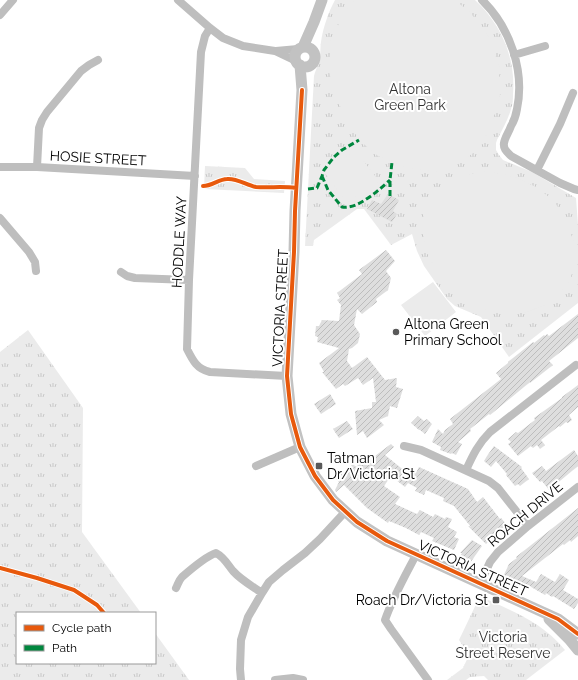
<svg xmlns="http://www.w3.org/2000/svg" width="578" height="680" viewBox="0 0 578 680" font-family="Raleway,sans-serif">
<defs>
<pattern id="grass-tufts" width="24" height="20" patternUnits="userSpaceOnUse"><rect width="24" height="20" fill="#ebebeb"/><path d="M3 7l-1-3M5 7V3M7 7l1-3M15 17l-1-3M17 17v-4M19 17l1-3" fill="none" stroke="#c8c8c8"/></pattern>
<pattern id="building-hatch" width="6" height="6" patternUnits="userSpaceOnUse"><rect width="6" height="6" fill="#dedede"/><path d="M-1 1l2-2M0 6l6-6M5 7l2-2" fill="none" stroke="#bdbdbd"/></pattern>
</defs>
<rect width="100%" height="100%" fill="#fff"/>
<path fill="url(#grass-tufts)" d="M335,0H475C501,24 516,58 513,94C513,99 513,104 511,109C508,120 502,130 497,140L496,143V150L499,155L503,160L532,172L576,198L578,225V303L509,357L481,317L455,306L447,299L424,266L417,251L412,234L391,245L364,209H357L314,240L313,246H305L314,76C315,71 318,66 319,61C321,55 320,48 321,42C323,28 328,13 335,0Z
M205,166L245,168L254,179L285,181L284,193L204,189Z
M28,330L83,408L82,532L141,613H17V663H155V633L189,680H0V352Z
M480,596C513,612 541,621 565,650L526,680H488L484,676L470,677L466,680H447L463,668L469,655L459,640Z"/>
<path fill="#ebebeb" d="M355,0H454L469,11L488,36L499,65L500,96L492,123L480,148L461,162L438,172L406,168L378,156L359,140L335,97L329,71L331,39L346,10Z
M355,150L379,181L347,203L324,172Z
M482,171L497,173L515,177L536,187L553,200L566,219L573,240L575,260L570,281L561,291L545,305L524,313H498L472,305L452,291L437,273L427,252L422,228L425,206L437,190L458,177Z
M433,282L456,312L425,336L401,305Z"/>
<path fill="url(#building-hatch)" d="M388,194L399,200L393,211L397,214L392,222L367,209L372,200L381,204Z
M386,250L395,261L386,271L391,278L388,290L376,299L377,302L362,314L357,309L354,325L360,334L358,343L352,348L349,349L347,361L352,368L367,357L385,380L397,378L396,387L403,389L397,408L390,406L388,416L379,420L384,425L367,438L363,431L357,435L355,411L372,408V402H376L373,378L363,385L358,378L345,386L343,384L336,389L322,372H324L319,363L339,348L317,342L318,337L315,336L316,326H319L322,320L339,321L341,305L337,300L340,298L337,293L362,274L359,270Z
M578,314V338L549,361L553,365L530,383V382L490,415L489,414L484,418L470,429L471,431L458,442L462,444L456,455L452,453L451,454L440,450L441,447L432,442L438,429L443,434L445,430L453,424L450,419L501,379L496,373L508,363V362L533,342L534,343L544,335L545,336L547,334L549,336Z
M578,385V407L569,415L572,420L568,423L566,422L560,427L559,426L541,440L545,445L540,449L537,445L533,448L531,446L518,456L508,444L511,442L508,439L516,432L518,433L535,420L534,418L562,398V397Z
M330,394L336,404L321,414L314,404Z
M418,416L424,421L427,419L432,424L425,434L420,430H419L411,423Z
M347,421L353,429L339,438L333,429Z
M391,444L394,447L385,455L406,472L409,468L416,473L419,467L468,489L477,502L483,497L500,519L501,518L507,525L497,533L486,544L468,526L471,527L454,506L443,501L444,498L426,490L424,495L415,491L417,488L408,483L405,487L391,476L384,486L400,497L395,504L417,514L420,510L433,517L435,514L445,519L446,517L452,519L448,527L457,532L454,537L459,539L454,550L432,541L434,538L421,532L419,535L406,528L389,521L388,523L367,508L344,485L336,492L335,490L339,482L336,479L353,464L356,467L361,462L363,465Z
M494,446L522,467L521,468L529,479L520,486L518,484L515,486L506,475L507,474L496,461L491,467L484,461L487,456Z
M574,450L578,456V466L549,490L542,481L540,482L532,473L542,466L546,471Z
M578,508V536L571,542L570,540L564,545L563,544L522,576L536,582L541,574L555,582L560,574L569,580L563,590L578,599V603L574,609L553,596L552,597L546,593L545,595L526,584L524,588L502,579L509,564L517,558L516,557Z
M472,540L482,546L470,563L460,556L462,553H460Z"/>
<g fill="none" stroke-linecap="round" stroke-linejoin="round">
<path stroke="#bebebe" stroke-width="8" d="M178,0L210,28L223,38L243,46L275,51L296,61
M482,0C510,27 525,71 517,109C516,115 514,121 511,126C509,132 505,137 504,143C503,149 507,152 511,156L560,183L574,189L578,190
M0,15L13,0
M210,28L205,36L201,52L189,280L187,349C193,361 197,369 210,372L287,376
M276,51L298,49
M514,55L545,46
M0,167H37L195,176
M37,167L39,128L42,120L47,112L81,71L89,65L98,60
M537,170L560,124L573,93
M0,218L29,252L35,262L36,271
M121,272L127,276L135,278L189,280
M404,446L421,450L489,481L498,488L528,526
M256,466L300,447
M466,470C473,455 478,444 490,432L576,365
M416,555C405,576 393,597 385,620L391,629L428,680
M480,584L490,562L498,552L528,526L578,487
M176,588C178,584 179,580 182,577C190,570 207,556 216,553C224,557 228,565 233,571C241,580 252,586 262,593
M241,680L240,669L241,640L248,617L262,593L269,582L283,570L305,553L320,539L345,512
M275,680L293,678L303,680"/>
<path stroke="#c2c2c2" stroke-width="11" d="M295 57a10 10 0 1 1 20 0a10 10 0 1 1-20 0Z
M303,47L314,22L322,0
M300,65L302,90L295,211L294,252L287,376L291,414L300,447L315,476L333,500L357,522L387,541L558,619L578,634
M549,619L569,639L578,650"/>
<path stroke="#00873e" stroke-width="3" stroke-dasharray="6 3" stroke-linecap="butt" d="M322,176L328,190L342,207C357,210 379,190 390,180
M308,189L317,188L322,176L324,170L334,157L342,150L359,140
M390,196V180L392,162"/>
<g stroke="#fff" stroke-width="6">
<path id="cycleway" d="M302,90L295,211L294,252L287,376L291,414L300,447L315,476L333,500L357,522L387,541L558,619L578,634
M203,186C212,186 219,179 227,179C237,178 246,185 256,187C270,188 283,186 296,188
M0,568L37,578L74,590L97,605L104,613"/>
</g>
<use href="#cycleway" stroke="#e8590c" stroke-width="4"/>
</g>
<g fill="#595959" stroke="#fff" stroke-width="1.5">
<circle cx="396" cy="332" r="4"/>
<rect x="315" y="462" width="8" height="8" rx="2"/>
<rect x="492" y="596" width="8" height="8" rx="2"/>
</g>
<g text-anchor="middle" stroke-width="4" stroke-linejoin="round" paint-order="stroke">
<g font-size="14" fill="#313131" stroke="#fff">
<text x="410" y="94">Altona<tspan x="410" dy="16">Green Park</tspan></text>
<text x="503" y="642">Victoria<tspan x="503" dy="16">Street Reserve</tspan></text>
</g>
<g font-size="14" fill="#000" stroke="#fff">
<text transform="translate(98 158) rotate(3)" y="5">HOSIE STREET</text>
<text transform="translate(179 242) rotate(-87)" y="5">HODDLE WAY</text>
<text transform="translate(280 308) rotate(-87)" y="5">VICTORIA STREET</text>
<text transform="translate(525 514) rotate(-40)" y="5">ROACH DRIVE</text>
<text transform="translate(473 568) rotate(24)" y="5">VICTORIA STREET</text>
</g>
<g font-size="14" fill="#000" stroke="#fff" text-anchor="start">
<text x="404" y="329">Altona Green<tspan x="404" dy="16">Primary School</tspan></text>
<text x="327" y="463">Tatman<tspan x="327" dy="16">Dr/Victoria St</tspan></text>
<text x="488" y="605" text-anchor="end">Roach Dr/Victoria St</text>
</g>
</g>
<rect x="16" y="612" width="140" height="52" fill="#ffffff" stroke="#999999"/>
<rect x="24" y="625" width="20" height="6" fill="#e8590c" stroke="#999999"/>
<text x="52" y="632" font-size="12" fill="#000000">Cycle path</text>
<rect x="24" y="645" width="20" height="6" fill="#00873e" stroke="#999999"/>
<text x="52" y="652" font-size="12" fill="#000000">Path</text>
</svg>
